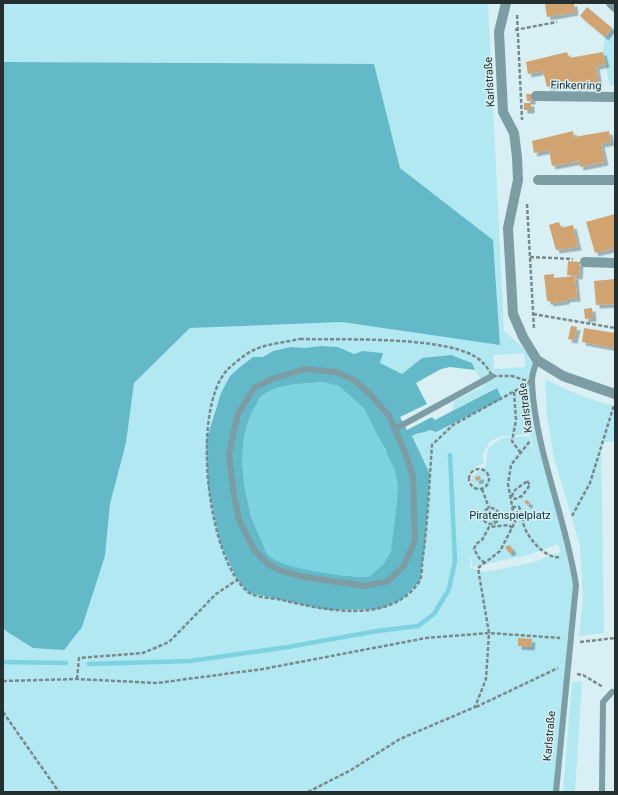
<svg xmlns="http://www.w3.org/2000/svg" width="618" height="795" viewBox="0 0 618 795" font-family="Roboto,sans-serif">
<defs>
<filter id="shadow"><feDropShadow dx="3.5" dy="3.5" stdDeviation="0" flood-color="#0004"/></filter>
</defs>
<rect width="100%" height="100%" fill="#d8eff3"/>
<path fill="#b1e8f2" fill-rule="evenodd" d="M3,3H488L504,331L537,360L531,382L539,432L576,585L559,792H3V628L6,631L96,584L105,556L110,504L126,443L134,383L190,328L342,322L500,344L493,240L400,168L374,64L3,62ZM321,346L338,347L354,354L363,351L383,353L380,363L402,374L422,358L451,355L472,363L484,386L454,401L452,411L496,388L502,398L436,432L430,430C424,433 418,432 412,436L430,474L237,579L220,543L208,487L206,441L216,407L230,376L241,366L253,357H263L273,351L291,347L305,348ZM524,353L525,367L494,369L493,355ZM530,434L540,475L529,436L502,438L488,448L486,466L472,476L471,488C461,476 473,468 484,463L482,456L490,441L501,436ZM558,544L561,552L531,563L486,572L470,568L471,553L472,567L528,555Z
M615,25V84L610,86L603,52L605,37Z
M545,379C567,391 590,400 615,406V442H601L604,633L579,636L583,599L580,545L554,458L547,417Z
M582,681L575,792H563L572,682Z"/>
<path fill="#63b9c7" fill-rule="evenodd" d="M3,62L374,64L400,168L493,240L500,345L342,322L190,328L134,383L126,443L110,504L105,556L82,627L64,650L33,648L6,631L3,628Z
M321,346L338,347L354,354L363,351L383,353L380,363L402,374L422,358L451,355L472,363L475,370L450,367L441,369L416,383L427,404L400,417L407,430L432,417L435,420L497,388L502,399L436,432L430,430C424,433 418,432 412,436L430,474L425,545L420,581L401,600L379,609L328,610L249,593L237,579L220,543L208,487L206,441L221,393L230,376L241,366L253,357H263L273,351L291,347L305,348ZM324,382L377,435L386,451L391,551L384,563L369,577C334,577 300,568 268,555L251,516L242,461L277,388L291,385Z"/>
<path fill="#7cd2e1" d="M324,382L339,386L364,408L395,470L398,486L397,503L391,551L384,563L369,577C347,577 285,570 269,556C265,553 263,544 261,540C243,503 233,445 254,408C256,405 258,400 260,397C274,384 306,383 324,382Z"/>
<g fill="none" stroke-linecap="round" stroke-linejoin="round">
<path stroke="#7cd2e1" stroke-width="4.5" d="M3,662L66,663
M89,664L190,661L288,647L377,631L418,626L434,614L449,589L455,561L450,455"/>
</g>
<path fill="#d0a370" filter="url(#shadow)" d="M545,3H574L575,12L547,17Z
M587,7L612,28L605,37L580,16Z
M567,52L569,58L603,52L606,64L596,66L599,83L574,88L573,82L547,87L543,71L528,74L526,62Z
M526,94H532V101H527Z
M524,103H531V110H524Z
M573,131L574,137L609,131L611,142L601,144L605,162L580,167L579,161L552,166L549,150L534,153L532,141Z
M615,214V248L595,253L586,222Z
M559,222L561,228L573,225L578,247L556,250L549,225Z
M568,261L580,262L579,276L567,275Z
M554,274V278L575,276L577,298L566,299V301L550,303V301H547L544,275Z
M615,279V304L596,305L594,281Z
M592,308L593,318L585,319L584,309Z
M571,326L577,327L574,340L568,339Z
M584,328L615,333V348L582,342Z
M480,476L481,479L476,481L475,477Z
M527,500L530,503L527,505L524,501Z
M493,513L494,519L490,520L489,514Z
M510,545L513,551L509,553L505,547Z
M518,638L532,639L531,647L518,646Z"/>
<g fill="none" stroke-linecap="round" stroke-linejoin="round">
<path stroke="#79898b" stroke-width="2.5" stroke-dasharray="4 2" stroke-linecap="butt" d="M517,15L522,120
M515,30L557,22
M527,204L534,329
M530,257L573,259
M533,314L615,328
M300,339C342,340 439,336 474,356C482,360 488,368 492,376H512L531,382L453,425L432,445C429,485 428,524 422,563C422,569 422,577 419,582C390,625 324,610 282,600C273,598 256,598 248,592C207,559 190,408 228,369C235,363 246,353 254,350C265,344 287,342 300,339Z
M514,392L516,420L512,441L520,452
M469 479a10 10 0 1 1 20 0a10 10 0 1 1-20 0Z
M527,481L530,485L522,496L515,499L512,497C513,488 521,487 527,481Z
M482,489L489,508
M512,507H519C522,513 522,519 524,526C528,538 546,560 561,557
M483 516a8 8 0 1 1 16 0a8 8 0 1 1-16 0Z
M572,516L590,483L614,405
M485,563L479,558L474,549L476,544L482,540L489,527L509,525L512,528
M580,642L615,638
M577,674L583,675L603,687
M77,679L79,658L143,653L169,642L216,594L237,580
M3,681L77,679L157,683L263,669L426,638L489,633L560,638
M476,707L558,668
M3,712L59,792
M308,792L351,770L400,739L475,707L486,679L489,633L478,568L500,551L515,522L508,484L511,465L530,441"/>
<path stroke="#7b9da3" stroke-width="6" d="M537,360C535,367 531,376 532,383C535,449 566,518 576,585L556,792
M305,369L336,372L354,380L370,394L389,416L405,452L413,476L415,541L403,567L388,581L365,586L304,577L281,571L267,563L255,551L239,520L233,490L229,453L238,414L254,388L272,379Z
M395,429L492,376
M602,792L603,702L612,692"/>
<path stroke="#7b9da3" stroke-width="10" d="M506,3L499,32L503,112L514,133L517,157L518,180L508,228L513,314L523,337L537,360L563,376L615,394
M611,3L615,7
M536,96L615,97
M538,180H615
M585,262L615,263"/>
</g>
<g text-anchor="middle" stroke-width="3" stroke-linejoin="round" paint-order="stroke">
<g font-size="11" fill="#262f30" stroke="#d8eff3">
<text transform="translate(489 82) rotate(-93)" y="4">Karlstraße</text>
<text transform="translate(576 85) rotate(1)" y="4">Finkenring</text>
<text transform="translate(525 408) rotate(-97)" y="4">Karlstraße</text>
<text transform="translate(549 736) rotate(-85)" y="4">Karlstraße</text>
</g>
<g font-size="11" fill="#063138" stroke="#d8eff3">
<text x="510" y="519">Piratenspielplatz</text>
</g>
</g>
<rect width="618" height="795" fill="none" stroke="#262f30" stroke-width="8"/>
</svg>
